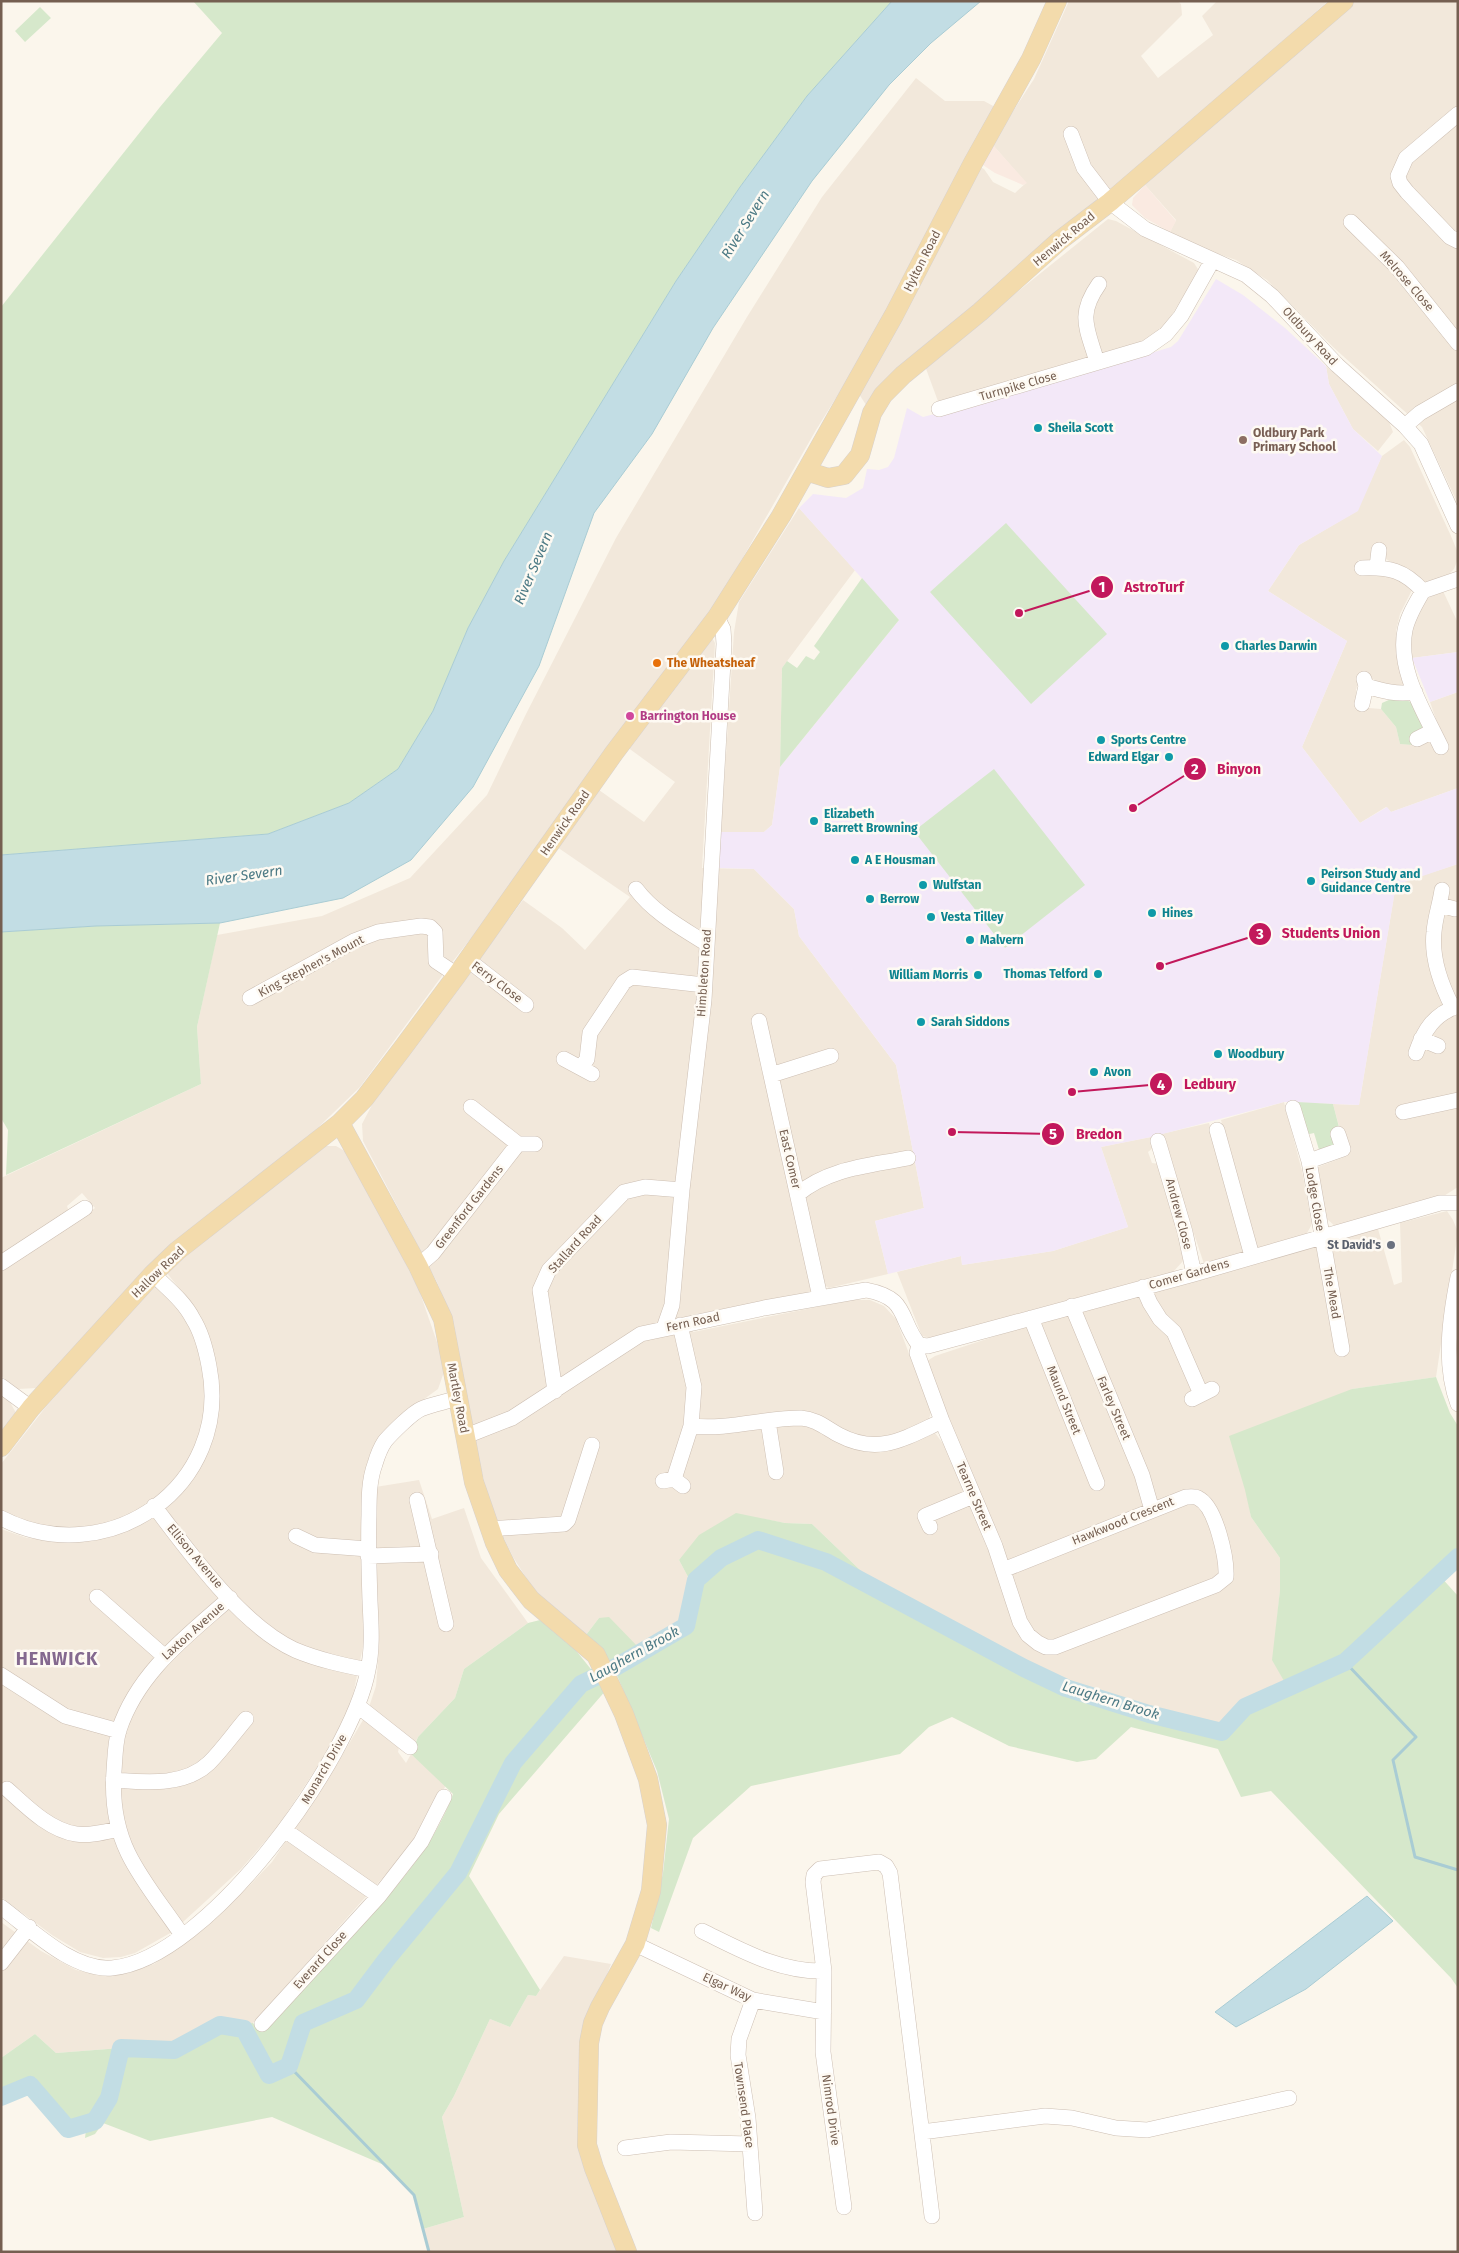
<svg xmlns="http://www.w3.org/2000/svg" width="1459" height="2253" viewBox="0 0 1459 2253" font-family="'Fira Sans',sans-serif">
<rect width="100%" height="100%" fill="#fbf6ec"/>
<path fill="#f2e8db" d="M1069,1H1177L1181,4L1182,15L1141,56L1158,78L1213,35L1202,16L1217,1H1328L868,408L857,391L978,166L984,169L993,182L1015,193L1026,183L992,144L1034,79Z
M1355,1H1458V504L1422,427L1333,347L1267,280L1236,260L1213,252L1170,232L1176,220L1145,185L1207,128Z
M916,78L945,101H984L995,107L876,333L816,430L714,608L522,873L450,965L360,1087L300,1145L154,1261L37,1388L18,1389L1,1376V1272L95,1208L82,1193L67,1206L69,1212L1,1259V1178L201,1084L197,1027L217,935L322,916L410,878L487,795L526,714L616,538L747,317L822,197Z
M1108,219L1116,221L1194,263L1199,271L1163,329L1142,343L939,404L925,366Z
M1326,366L1388,419L1393,432L1378,451L1353,429L1329,384Z
M1404,440L1410,447L1451,536L1458,553V559L1454,569L1447,576L1426,582L1421,581L1408,571L1382,557L1368,560H1358V572L1391,573L1412,590L1400,614L1396,631L1400,659L1407,688L1392,687L1360,674L1356,690V707L1381,709L1396,727L1400,744L1416,745L1429,741L1435,749L1445,745L1430,702L1458,692V788L1391,812L1386,807L1360,823L1302,747L1347,641L1268,591L1299,545L1357,511L1382,456Z
M799,508L855,570L782,668L780,767L772,825L764,832H721L734,632L739,602Z
M1443,591L1458,623V652L1412,658L1411,638L1414,620L1424,600Z
M711,636L715,643L702,868L754,869L794,909L799,936L896,1065L924,1208L875,1221L888,1274L829,1288L824,1285L814,1288L810,1292L691,1315L693,1332L852,1300H870L884,1306L896,1319L931,1412L929,1419L899,1433L904,1447L935,1433L945,1446L946,1414L927,1361L935,1356L1011,1331L1378,1229L1394,1285L1402,1282L1400,1223L1447,1211L1453,1220L1458,1232L1436,1377L1352,1389L1246,1490L1251,1517L1280,1558V1590L1273,1660L1288,1688L1245,1707L1222,1732L1149,1714L1066,1688L1024,1668L882,1591L812,1524L785,1523L736,1514L679,1560L695,1590L686,1626L641,1650L599,1618L586,1635L546,1602L532,1587L513,1557L494,1518L477,1454L454,1324L437,1282L363,1141L362,1124L373,1103L523,900L562,928L585,950L630,897L557,847L599,790L644,822L675,782L627,747Z
M1458,864V1187L1439,1199L1336,1227L1326,1218L1318,1167L1347,1156L1333,1104L1359,1105L1396,884Z
M1284,1102L1302,1171L1312,1224L1306,1235L1255,1250L1221,1120Z
M1209,1123L1248,1252L1204,1264L1161,1134Z
M1151,1137L1153,1148L1148,1152L1152,1163L1159,1164L1179,1234L1184,1260L1173,1272L1094,1295L931,1338L922,1336L897,1272L961,1256L962,1265L1053,1251L1128,1227L1101,1147Z
M324,1146H336L350,1154L419,1290L439,1348L444,1372L438,1389L394,1421L379,1438L371,1454L363,1489L419,1480L432,1519L464,1508L481,1558L528,1623L464,1669L455,1698L418,1737L414,1745L368,1710L376,1686L379,1648L363,1646L350,1710L325,1755L279,1825L241,1869L172,1932L135,1953L121,1957L103,1958L80,1952L52,1935L1,1897V1529L27,1538L68,1541L66,1531L9,1517L1,1511V1464L45,1408L154,1284L181,1313L191,1303L166,1272Z
M1,1394L9,1400L17,1415L1,1436Z
M363,1720L370,1722L399,1747L398,1752L406,1763L411,1754L446,1785L420,1836L253,2023L220,2025L174,2050L121,2048L56,2053L35,2034L1,2058V1922L41,1951L76,1970L106,1976L129,1973L154,1964L189,1940L251,1884L272,1862L337,1764Z
M564,1956L611,1964L587,2026L580,2072L577,2140L593,2191L618,2252H429L423,2229L464,2217L442,2117L454,2096L490,2019L510,2027L528,1995L536,1996Z"/>
<path fill="#faeae1" d="M992,144L1027,183L1023,185L995,173L980,163Z
M1145,185L1176,221L1170,232L1145,218L1132,205L1133,198Z"/>
<path fill="#f3e8f8" d="M1216,279L1243,295L1285,328L1326,366L1329,384L1353,429L1382,456L1358,511L1299,545L1268,591L1347,641L1302,747L1360,823L1387,807L1391,812L1458,788V864L1396,885L1359,1105L1284,1102L1151,1137L1101,1147L1128,1227L1053,1251L962,1265L961,1256L888,1274L875,1221L924,1208L896,1065L799,936L794,909L754,869L719,868L721,832H764L772,825L780,767L899,620L799,508L813,494L846,498L863,488L867,469L879,470L888,467L894,458L907,408L923,417L1079,375L1171,347L1178,341Z
M1458,652V692L1430,702L1412,658Z"/>
<path fill="#d6e8cb" d="M193,1H892L807,96L740,187L676,281L504,561L468,628L433,711L398,769L349,803L268,834L1,855V307L160,107L222,33Z
M40,7L51,18L25,42L15,31Z
M1006,523L1107,634L1031,704L930,592Z
M862,578L899,620L780,767L782,668L787,661L797,668L806,656L814,660L820,652L814,646Z
M1391,699C1415,698 1415,705 1425,725L1415,737L1412,745L1400,744L1396,727L1381,709L1382,703Z
M994,769L1085,885L1005,948L914,831Z
M220,923L197,1027L201,1084L6,1175L8,1130L1,1118V932L96,926Z
M1297,1102L1333,1104L1339,1127L1338,1144L1320,1153L1314,1133L1305,1135Z
M1436,1377L1450,1413L1458,1426V1557L1439,1575L1458,1596V1988L1451,1978L1271,1791L1241,1797L1218,1749L1131,1727L1096,1759L1077,1762L1009,1746L952,1717L929,1727L900,1754L751,1786L693,1838L659,1932L651,1928L663,1873L669,1819L657,1771L614,1668L586,1635L599,1618L609,1617L641,1650L686,1626L695,1590L679,1560L699,1535L736,1513L785,1523L812,1524L882,1591L1024,1668L1066,1688L1149,1714L1222,1732L1245,1707L1288,1688L1272,1660L1280,1590V1558L1251,1517L1245,1490L1229,1436L1352,1389Z
M540,1620L565,1637L607,1689L499,1814L469,1876L540,1990L536,1996L528,1995L510,2027L490,2019L454,2096L442,2117L464,2217L423,2229L414,2195L384,2165L272,2117L150,2141L103,2123L95,2134L85,2138L86,2130L68,2129L30,2085L1,2097V2058L35,2034L56,2053L121,2048L174,2050L220,2025L253,2023L261,2032C294,2002 323,1968 353,1935C392,1892 433,1849 453,1794L411,1754L418,1737L455,1698L464,1669L528,1623Z"/>
<path fill="#c2dde4" stroke="#a9ccd4" d="M892,1H981L931,43L889,85L812,181L713,328L652,434L594,513L539,666L473,787L411,860L343,898L220,923L96,926L1,932V855L268,834L349,803L398,769L433,711L468,628L504,561L676,281L740,187L807,96Z
M1367,1896L1393,1921L1306,1989L1236,2027L1215,2012Z"/>
<g fill="none" stroke-linecap="round" stroke-linejoin="round">
<path stroke="#a9ccd4" stroke-width="3" d="M1345,1662L1416,1737L1393,1760L1415,1857L1458,1870
M289,2066L414,2195L429,2252"/>
<path stroke="#c2dde4" stroke-width="18" d="M1,2097L30,2085L68,2129L95,2121L109,2098L121,2048L174,2050L220,2025L244,2029L269,2075L289,2066L303,2023L356,2000L386,1960L458,1873L513,1763L581,1684L614,1668L686,1626L696,1580L721,1558L758,1540L826,1562L1024,1668L1066,1688L1149,1714L1222,1732L1245,1707L1345,1662L1458,1557"/>
<g stroke="#cdbfb3" stroke-width="16">
<path id="minor" d="M1458,114L1406,158L1398,176L1400,183L1407,192L1450,237L1458,241
M1071,134L1084,168L1110,202L1145,229L1246,275L1272,296L1337,365L1405,426L1421,444L1458,526
M1351,222L1397,267L1458,343
M1097,362C1087,328 1077,315 1099,284
M939,409L1146,348L1166,334L1181,316L1212,261
M1405,426L1420,413L1458,391
M1377,567L1379,550
M1362,568C1389,567 1404,570 1423,591
M1366,686C1383,691 1397,695 1415,692
M1362,704L1366,686L1364,679
M1417,739L1433,731
M1441,747C1424,711 1397,670 1405,630C1408,616 1416,603 1423,591L1458,579
M636,889C654,913 682,928 707,944
M1442,890C1440,904 1435,918 1434,932C1431,959 1441,985 1453,1008
M1440,905L1455,909
M468,960L526,1005
M250,998L354,941L378,932L421,926L430,927L435,932L436,961L457,975
M759,1021L820,1297
M1421,1039L1438,1046
M1416,1053C1424,1030 1434,1014 1458,1006
M564,1059L592,1074
M581,1067L587,1059L590,1033L624,982L632,977L704,985
M771,1075L831,1056
M471,1107L518,1144H535
M1293,1108L1309,1161L1342,1349
M1403,1112L1458,1100
M1217,1130L1252,1256
M1158,1141L1185,1232L1194,1274
M1309,1161L1343,1149L1338,1134
M798,1194C829,1168 869,1166 908,1158
M1,1263L85,1208
M418,1266L433,1253L518,1144
M1458,1277C1450,1317 1443,1364 1458,1404
M1143,1287L1150,1303L1160,1319L1174,1332L1201,1394
M1072,1306L1142,1475L1152,1510
M1031,1318L1097,1483
M664,1328L672,1305L682,1190L704,1000L724,644L723,629L717,617
M919,1345L917,1353L942,1421L995,1546L1020,1622L1028,1635L1038,1643L1046,1647H1055L1216,1585L1226,1577C1227,1559 1216,1506 1198,1498C1195,1496 1189,1497 1186,1497L1003,1570
M919,1345L928,1346L1194,1274L1440,1203H1458
M1,1386L31,1408
M555,1391L540,1290L549,1270L624,1192L645,1187L682,1190
M1192,1399L1212,1389
M768,1421L776,1472
M691,1426C729,1430 764,1418 801,1418C816,1419 826,1428 839,1435C879,1456 905,1438 942,1421
M466,1436L512,1418L641,1334L764,1308L866,1290C909,1298 898,1318 919,1345
M674,1479L691,1426L694,1387L680,1325
M663,1481L674,1479L683,1486
M417,1500L446,1624
M154,1506C190,1553 241,1625 295,1650C319,1660 343,1665 368,1670
M1,1518C108,1573 233,1486 209,1366C206,1350 202,1333 193,1319C184,1301 167,1288 153,1274
M930,1527L925,1516L973,1496
M489,1529L564,1524L568,1520L592,1445
M296,1536L315,1545L368,1549
M368,1556L431,1554
M97,1597L164,1656
M1,1675L65,1716L119,1731
M358,1706L410,1747
M113,1780C144,1782 184,1787 209,1763C222,1750 234,1733 246,1719
M7,1789C26,1806 49,1830 76,1834C90,1836 105,1832 119,1829
M286,1831L379,1896
M1,1907C31,1929 72,1971 112,1968C207,1960 352,1758 368,1670C373,1647 371,1624 370,1601C369,1572 368,1544 369,1515C369,1498 369,1480 375,1464C377,1457 381,1447 385,1441C392,1433 412,1413 421,1409C432,1404 446,1402 458,1398
M702,1931C741,1950 779,1972 824,1971
M182,1935C164,1908 142,1882 128,1853C116,1828 112,1799 114,1771C115,1758 115,1743 119,1730C138,1672 187,1636 230,1598
M635,1944L753,2000L824,2012
M1,1963L29,1927
M753,2000L739,2039L738,2055L748,2118L755,2213
M262,2024L379,1896L421,1842L444,1797
M922,2132L1045,2116L1072,2118L1116,2128L1147,2130L1289,2098
M625,2148L671,2142L750,2144
M844,2207L823,2052L824,1971L813,1882L814,1875L820,1869L879,1862L886,1866L890,1873L932,2216"/>
</g>
<g stroke="#d8d2ce" stroke-width="20">
<path id="major" d="M806,471L828,478L844,475L860,455L872,413L883,395L903,375L980,312L1059,241L1110,202L1344,1
M340,1123L418,1266L443,1319L474,1482L495,1543L508,1570L531,1600L596,1655L624,1714L648,1779L657,1825L651,1891L635,1944L600,2007L593,2023L589,2043L587,2145L594,2168L627,2252
M1,1447L31,1408L153,1274L177,1251L340,1123L364,1099L402,1049L457,975L614,753L717,617L781,516L894,315L973,163L1031,59L1057,1"/>
</g>
<use href="#minor" stroke="#fff" stroke-width="15"/>
<use href="#major" stroke="#f3dbac" stroke-width="19"/>
</g>
<g fill="#0f9aa8" stroke="#fefaf3" stroke-width="2">
<circle cx="1038" cy="428" r="5"/>
<circle cx="1225" cy="646" r="5"/>
<circle cx="1101" cy="740" r="5"/>
<circle cx="1169" cy="757" r="5"/>
<circle cx="814" cy="821" r="5"/>
<circle cx="855" cy="860" r="5"/>
<circle cx="1311" cy="881" r="5"/>
<circle cx="923" cy="885" r="5"/>
<circle cx="870" cy="899" r="5"/>
<circle cx="1152" cy="913" r="5"/>
<circle cx="931" cy="917" r="5"/>
<circle cx="970" cy="940" r="5"/>
<circle cx="1098" cy="974" r="5"/>
<circle cx="978" cy="975" r="5"/>
<circle cx="921" cy="1022" r="5"/>
<circle cx="1218" cy="1054" r="5"/>
<circle cx="1094" cy="1072" r="5"/>
</g>
<circle fill="#8d6e63" stroke="#fefaf3" stroke-width="2" cx="1243" cy="440" r="5"/>
<circle fill="#e8710a" stroke="#fefaf3" stroke-width="2" cx="657" cy="663" r="5"/>
<circle fill="#d1479c" stroke="#fefaf3" stroke-width="2" cx="630" cy="716" r="5"/>
<circle fill="#6b7280" stroke="#fefaf3" stroke-width="2" cx="1391" cy="1245" r="5"/>
<g text-anchor="middle" stroke-width="5" stroke-linejoin="round" paint-order="stroke">
<g font-size="12" fill="#755f51" stroke="#fefaf3">
<text transform="translate(1064 239) rotate(-40)" y="4">Henwick Road</text>
<text transform="translate(922 261) rotate(-63)" y="4">Hylton Road</text>
<text transform="translate(1407 281) rotate(49)" y="4">Melrose Close</text>
<text transform="translate(1310 336) rotate(47)" y="4">Oldbury Road</text>
<text transform="translate(1018 386) rotate(-16)" y="4">Turnpike Close</text>
<text transform="translate(565 823) rotate(-55)" y="4">Henwick Road</text>
<text transform="translate(311 966) rotate(-28)" y="4">King Stephen's Mount</text>
<text transform="translate(704 973) rotate(-86)" y="4">Himbleton Road</text>
<text transform="translate(497 982) rotate(37)" y="4">Ferry Close</text>
<text transform="translate(790 1159) rotate(77)" y="4">East Comer</text>
<text transform="translate(1315 1199) rotate(80)" y="4">Lodge Close</text>
<text transform="translate(469 1207) rotate(-52)" y="4">Greenford Gardens</text>
<text transform="translate(1179 1214) rotate(75)" y="4">Andrew Close</text>
<text transform="translate(575 1244) rotate(-48)" y="4">Stallard Road</text>
<text transform="translate(158 1272) rotate(-44)" y="4">Hallow Road</text>
<text transform="translate(1189 1274) rotate(-16)" y="4">Comer Gardens</text>
<text transform="translate(1332 1293) rotate(80)" y="4">The Mead</text>
<text transform="translate(693 1322) rotate(-12)" y="4">Fern Road</text>
<text transform="translate(458 1398) rotate(79)" y="4">Martley Road</text>
<text transform="translate(1064 1400) rotate(68)" y="4">Maund Street</text>
<text transform="translate(1114 1408) rotate(67)" y="4">Farley Street</text>
<text transform="translate(974 1496) rotate(67)" y="4">Tearne Street</text>
<text transform="translate(1123 1521) rotate(-22)" y="4">Hawkwood Crescent</text>
<text transform="translate(195 1556) rotate(50)" y="4">Ellison Avenue</text>
<text transform="translate(193 1631) rotate(-42)" y="4">Laxton Avenue</text>
<text transform="translate(324 1769) rotate(-60)" y="4">Monarch Drive</text>
<text transform="translate(320 1960) rotate(-48)" y="4">Everard Close</text>
<text transform="translate(727 1987) rotate(25)" y="4">Elgar Way</text>
<text transform="translate(744 2105) rotate(82)" y="4">Townsend Place</text>
<text transform="translate(831 2110) rotate(82)" y="4">Nimrod Drive</text>
</g>
<g font-size="12" font-weight="bold" fill="#0d838f" stroke="#fefaf3" text-anchor="start">
<text x="1048" y="432">Sheila Scott</text>
<text x="1235" y="650">Charles Darwin</text>
<text x="1111" y="744">Sports Centre</text>
<text x="1159" y="761" text-anchor="end">Edward Elgar</text>
<text x="824" y="818">Elizabeth<tspan x="824" dy="14">Barrett Browning</tspan></text>
<text x="865" y="864">A E Housman</text>
<text x="1321" y="878">Peirson Study and<tspan x="1321" dy="14">Guidance Centre</tspan></text>
<text x="933" y="889">Wulfstan</text>
<text x="880" y="903">Berrow</text>
<text x="1162" y="917">Hines</text>
<text x="941" y="921">Vesta Tilley</text>
<text x="980" y="944">Malvern</text>
<text x="1088" y="978" text-anchor="end">Thomas Telford</text>
<text x="968" y="979" text-anchor="end">William Morris</text>
<text x="931" y="1026">Sarah Siddons</text>
<text x="1228" y="1058">Woodbury</text>
<text x="1104" y="1076">Avon</text>
</g>
<g font-size="12" font-weight="bold" fill="#785e54" stroke="#fefaf3" text-anchor="start">
<text x="1253" y="437">Oldbury Park<tspan x="1253" dy="14">Primary School</tspan></text>
</g>
<g font-size="12" font-weight="bold" fill="#c56008" stroke="#fefaf3" text-anchor="start">
<text x="667" y="667">The Wheatsheaf</text>
</g>
<g font-size="12" font-weight="bold" fill="#b23c85" stroke="#fefaf3" text-anchor="start">
<text x="640" y="720">Barrington House</text>
</g>
<g font-size="12" font-weight="bold" fill="#5b616d" stroke="#fefaf3" text-anchor="end">
<text x="1381" y="1249">St David's</text>
</g>
<g font-size="14" font-style="italic" fill="#4c7a85" stroke="#fefaf3">
<text transform="translate(745 224) rotate(-58)" y="5">River Severn</text>
<text transform="translate(533 568) rotate(-67)" y="5">River Severn</text>
<text transform="translate(244 875) rotate(-8)" y="5">River Severn</text>
<text transform="translate(634 1654) rotate(-29)" y="5">Laughern Brook</text>
<text transform="translate(1111 1700) rotate(17)" y="5">Laughern Brook</text>
</g>
<g font-size="18" font-weight="bold" letter-spacing="1" fill="#84698f" stroke="#fefaf3">
<text x="57" y="1665">HENWICK</text>
</g>
</g>
<path fill="none" stroke="#c2185b" stroke-width="2" d="M1019 613L1102 587M1133 808L1195 769M1160 966L1260 934M1072 1092L1161 1084M952 1132L1053 1134"/>
<g fill="#c2185b" stroke="#fefaf3" stroke-width="2">
<circle cx="1019" cy="613" r="5"/>
<circle cx="1133" cy="808" r="5"/>
<circle cx="1160" cy="966" r="5"/>
<circle cx="1072" cy="1092" r="5"/>
<circle cx="952" cy="1132" r="5"/>
<circle cx="1102" cy="587" r="12"/>
<circle cx="1195" cy="769" r="12"/>
<circle cx="1260" cy="934" r="12"/>
<circle cx="1161" cy="1084" r="12"/>
<circle cx="1053" cy="1134" r="12"/>
</g>
<g font-size="15" text-anchor="middle" font-weight="bold" fill="#fff">
<text x="1102" y="592">1</text>
<text x="1195" y="774">2</text>
<text x="1260" y="939">3</text>
<text x="1161" y="1090">4</text>
<text x="1053" y="1139">5</text>
</g>
<g font-size="14" text-anchor="middle" font-weight="bold" fill="#c2185b" stroke="#fefaf3" stroke-width="5" stroke-linejoin="round" paint-order="stroke">
<text x="1154" y="592">AstroTurf</text>
<text x="1239" y="774">Binyon</text>
<text x="1331" y="938">Students Union</text>
<text x="1210" y="1089">Ledbury</text>
<text x="1099" y="1139">Bredon</text>
</g>
<rect width="1459" height="2253" fill="none" stroke="#755f51" stroke-width="5"/>
</svg>
